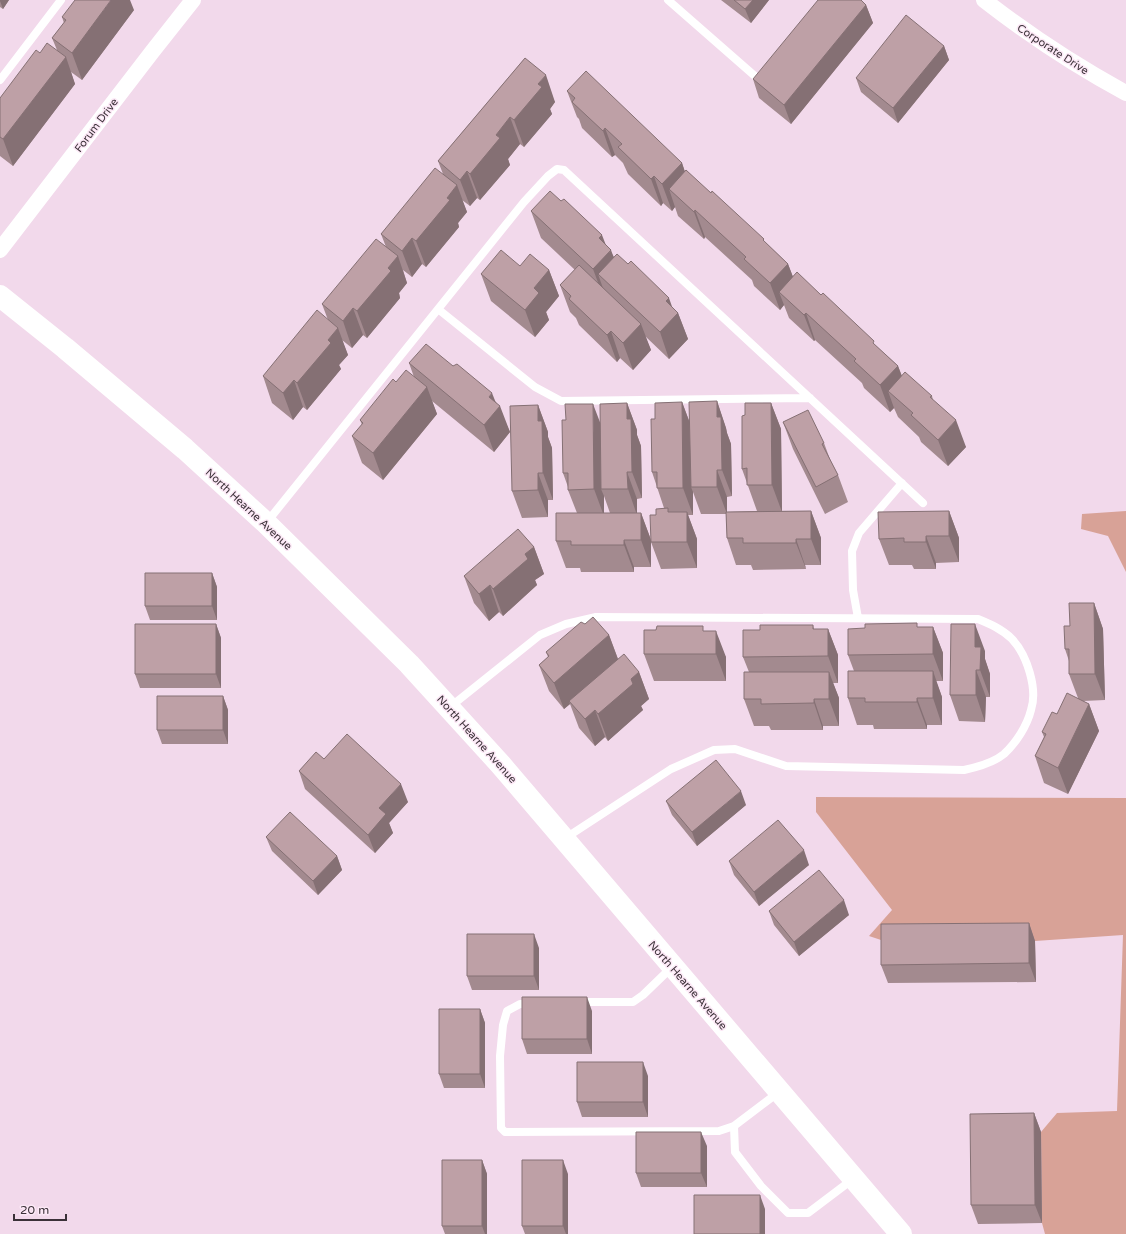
<svg xmlns="http://www.w3.org/2000/svg" width="1126" height="1234" viewBox="0 0 1126 1234" font-family="'Varela Round',sans-serif">
<rect width="100%" height="100%" fill="#f2d9eb"/>
<path fill="#d8a297" d="M1126,511V585V572L1108,536L1081,529L1082,514Z
M816,797L1126,798V1234H1045L1042,1223L1041,1132L1057,1113L1117,1111L1123,935L1035,941L887,942L869,936L892,910L816,812Z"/>
<g fill="none" stroke-linecap="round" stroke-linejoin="round">
<path stroke="#fff" stroke-width="8" d="M668,0L756,77H766
M0,80L61,0
M438,309L535,387L561,401L810,398
M267,522L524,202L548,176L557,169L564,170L923,503
M858,618L853,590L852,551L859,533L902,483
M450,707L540,635L566,624L596,617L978,619C990,624 1002,629 1012,639C1027,655 1038,689 1031,710C1027,726 1016,743 1004,754C993,763 978,767 964,770L786,766L735,749L714,750L671,769L564,839
M578,1002H633L643,995L673,966
M532,1004H520L507,1011L503,1025L500,1056L501,1128L505,1132L719,1131L734,1126L779,1092
M734,1126L735,1152L761,1186L788,1213H808L853,1179"/>
<path stroke="#fff" stroke-width="16" d="M984,0C1029,35 1076,66 1126,93
M0,250L152,52L193,0"/>
<path stroke="#fff" stroke-width="22" d="M0,296L65,348L185,449L266,523L409,664L501,765L901,1234"/>
</g>
<path fill="#a38a8f" fill-rule="evenodd" d="M0,0H9L3,9L0,7Z
M721,0H769L751,23Z
M866,5L873,23L791,124L759,98L753,79Z
M134,10L82,80L71,72L75,84L13,166L0,156V98L40,53L57,50L52,38L64,23L62,17Z
M944,46L949,60L898,123L861,92L856,78Z
M525,58L555,102L550,109L552,114L524,147L520,144L508,159L510,165L480,200L477,198L470,206L462,200L467,212L458,223L459,227L426,267L422,264L412,277L403,270L407,283L399,293L400,298L367,338L363,335L352,348L342,340L348,355L339,365L341,369L307,410L303,407L293,420L272,403L263,376L328,320L322,304L386,247L381,234L443,174L438,161Z
M567,91L682,163L685,172L766,243L788,264L793,277L876,346L898,366L902,376L932,396L933,400L966,447L948,466L921,442L919,437L898,417L894,408L890,412L864,388L862,383L815,340L814,341L789,318L784,305L780,310L754,286L752,280L705,237L704,239L678,216L675,207L672,211L663,203L661,206L628,174L623,163L615,155L612,157L582,128L579,119L577,117Z
M561,201L606,245L614,257L678,313L688,339L669,359L645,336L651,350L633,370L620,358L617,362L579,325L576,318L570,312L560,285L575,270L541,238L531,211Z
M520,266L549,270L559,296L546,312L549,320L535,337L491,301L481,274Z
M409,363L496,402L510,432L494,452L432,401L437,414L383,480L362,463L352,436L362,425L360,420L396,382L414,377Z
M717,401L726,428L727,433L731,444L732,496L727,497V512L757,511L742,469L745,415L771,403L781,429L782,511H811L821,538V565H805L806,569L753,570L751,565H736L727,538L726,514H701L693,492V515H688L697,539V568L661,569L651,542L656,515L664,508L652,472L655,419L682,402L690,423Z
M627,403L637,430V435L641,446L642,498L637,499V513H641L651,540V567H634V572H581L580,568H566L556,541L577,513L568,490V487L563,473L600,423ZM604,496L610,513H604Z
M538,405L548,432V437L552,448L553,500H548V517L522,518L512,491Z
M783,422L824,443L831,462L838,475L848,502L825,514L793,449Z
M949,511L959,538V562L936,563V569H914L912,565H889L879,539Z
M534,547L544,574L535,580L537,585L503,616L499,612L489,621L474,603L464,576Z
M212,573L217,587V620H150L145,606Z
M1094,603L1103,629L1105,700L1083,701L1089,704L1099,731L1068,794L1044,783L1035,756L1044,737L1042,732L1057,714L1078,698L1069,674V661L1065,649L1070,626Z
M216,624L221,638V688H140L135,674Z
M585,624L609,635L618,659L639,672L649,699L641,706L643,710L608,741L605,737L595,746L579,728L570,704L564,709L549,691L539,665L548,657L546,652Z
M813,625L814,629H828L838,655V683H833L839,698V726H823V730H771L769,726H754L744,699L749,672L743,657L760,630Z
M919,627H933L943,653V681H936L942,697V725H927V729H874L873,725H857L848,698L854,671L848,655Z
M705,631L726,657V681H654L644,654Z
M985,651V659L990,674V697H986L985,722L959,721L950,695Z
M223,696L228,710V744H162L157,730Z
M324,759L408,802L389,823L393,833L375,853L305,789L299,771Z
M666,801L746,805L697,846L672,815Z
M266,837L337,856L342,870L318,895L272,851Z
M729,861L809,865L759,906L734,875Z
M769,911L849,915L799,956L774,925Z
M1029,923L1035,941L1036,982L888,983L881,965Z
M539,948V990H472L467,976Z
M480,1009L485,1023V1088H444L439,1074Z
M592,1011V1054H527L522,1039Z
M648,1076V1117H582L577,1102Z
M1034,1113L1041,1132L1042,1223L978,1224L971,1205Z
M707,1146V1187H641L636,1173Z
M482,1160L487,1174V1234H445L442,1226Z
M568,1174V1234H525L522,1226Z"/>
<path fill="#857074" d="M0,0H9L3,9L0,1Z
M111,0H130L134,10L82,80L72,53Z
M753,0H769L751,23L745,9Z
M866,5L873,23L791,124L784,105Z
M944,46L949,60L898,123L893,108Z
M66,57L75,84L13,166L3,139Z
M546,75L555,102L550,109L552,114L524,147L514,120L538,84Z
M510,117L520,144L508,159L510,165L480,200L470,174L496,135Z
M605,128L615,155L612,157L603,131Z
M682,163L691,190L669,189L675,207L672,211L662,184Z
M467,171L477,198L470,206L460,180Z
M654,176L663,203L661,206L651,179Z
M457,185L467,212L458,223L459,227L426,267L416,241L447,198Z
M695,210L705,237L704,239L694,212Z
M602,235L609,253L611,250L621,277L598,274L605,294L603,296L593,269L599,238Z
M412,238L422,264L412,277L402,251Z
M398,256L407,283L399,293L400,298L367,338L357,311L388,268Z
M788,264L798,290L779,292L784,305L780,310L770,283Z
M549,270L559,296L546,312L549,320L535,337L525,310L534,288Z
M669,298L675,315L678,313L688,339L669,359L660,332L666,301Z
M353,308L363,335L352,348L343,321Z
M806,313L815,340L814,341L804,315Z
M641,324L651,350L633,370L623,343Z
M338,328L348,355L339,365L341,369L307,410L297,383L328,340Z
M611,331L620,358L617,362L607,335Z
M898,366L908,393L888,391L894,408L890,412L880,385Z
M294,380L303,407L293,420L283,393Z
M427,387L437,414L383,480L373,453Z
M492,393L498,408L500,406L510,432L494,452L484,425L489,397Z
M717,401L726,428L727,433L731,444L732,496L722,470L717,417Z
M682,402L692,429L691,487L693,492V515L683,488Z
M627,403L637,430V435L641,446L642,498L632,472L627,419Z
M771,403L781,429L782,512L772,485Z
M593,404L603,430L601,489L604,496V516L594,489Z
M538,405L548,432V437L552,448L553,500L543,473L538,421Z
M956,420L966,447L948,466L938,440Z
M717,470L727,497V514L717,487Z
M627,472L637,499V515L628,489Z
M538,473L548,500V517L538,490Z
M811,511L821,538V565L811,539Z
M949,511L959,538V562L949,536Z
M687,512L697,539V568L687,542Z
M641,513L651,540V567L641,540Z
M926,536L936,563V569L926,542Z
M796,539L805,565L806,569L796,543Z
M624,540L634,567V572L624,545Z
M534,547L544,574L535,580L537,585L503,616L493,589L525,554Z
M212,573L217,587V620L212,606Z
M490,585L499,612L489,621L479,594Z
M1094,603L1103,629L1105,700L1095,674Z
M216,624L221,638V688L216,674Z
M975,624L985,651V659L990,674V697L980,670L975,647Z
M933,627L943,653V681L933,654Z
M828,629L838,655V683L828,656Z
M716,631L726,657V681L716,654Z
M609,635L619,662L569,701L570,704L564,709L554,683Z
M976,670L986,697L985,722L976,695Z
M933,671L942,697V725L933,698Z
M639,672L649,699L641,706L643,710L608,741L598,714L631,679Z
M829,672L839,698V726L829,699Z
M223,696L228,710V744L223,730Z
M917,698L927,725V729L917,702Z
M814,699L823,726V730L814,703Z
M1089,704L1099,731L1068,794L1058,768Z
M595,710L605,737L595,746L585,719Z
M401,784L408,802L389,823L393,833L375,853L368,835L379,808Z
M741,791L746,805L697,846L692,832Z
M804,850L809,865L759,906L754,892Z
M337,856L342,870L318,895L313,881Z
M844,900L849,915L799,956L794,942Z
M1029,923L1035,941L1036,982L1029,963Z
M534,934L539,948V990L534,976Z
M587,997L592,1011V1054L587,1039Z
M480,1009L485,1023V1088L480,1074Z
M643,1062L648,1076V1117L643,1102Z
M1034,1113L1041,1132L1042,1223L1035,1205Z
M701,1132L707,1146V1187L701,1173Z
M482,1160L487,1174V1234H485L482,1226Z
M563,1160L568,1174V1234H566L563,1226Z
M760,1195L765,1209V1234H760Z"/>
<path fill="#bea0a6" stroke="#857074" d="M75,0H111L72,53L52,38L66,20L62,17Z
M734,0H753L745,9Z
M818,0H861L866,5L784,105L753,79Z
M906,15L944,46L893,108L856,78Z
M47,43L66,57L3,139L0,137V98L36,50L40,53Z
M525,58L546,75L538,84L542,87L514,120L510,117L496,135L500,138L470,174L467,171L460,180L438,161Z
M586,71L682,163L662,184L654,176L651,179L618,147L622,144L605,128L603,131L572,102L575,98L567,91Z
M435,168L457,185L447,198L450,200L416,241L412,238L402,251L381,234Z
M686,170L711,193L712,191L764,239L763,240L788,264L770,283L744,259L746,257L695,210L694,212L669,189Z
M550,191L561,201L564,199L602,235L599,238L611,250L593,269L531,211Z
M376,239L398,256L388,268L391,271L357,311L353,308L343,321L322,304Z
M501,250L520,266L530,254L549,270L534,288L539,293L525,310L481,274Z
M617,254L628,264L631,261L669,298L666,301L678,313L660,332L598,274Z
M579,265L641,324L623,343L611,331L607,335L569,299L571,296L560,285Z
M797,272L821,295L823,293L874,341L873,343L898,366L880,385L854,361L856,359L806,313L804,315L779,292Z
M317,310L338,328L328,340L331,343L297,383L294,380L283,393L263,376Z
M426,344L453,366L457,364L492,393L489,397L500,406L484,425L409,363Z
M406,370L427,387L373,453L352,436L363,423L360,420L393,379L396,382Z
M905,372L932,396L930,397L956,420L938,440L911,415L913,413L888,391Z
M717,401V417H721L722,470H717V487H691L689,402Z
M682,402L683,488H657V472H652L651,419H655V403Z
M627,403V419H631L632,472H627L628,489H601L600,404Z
M745,403H771L772,485H747V468L742,469V416L745,415Z
M565,404H593L594,489L568,490V473H563L562,420H566Z
M538,405V421H542L543,473H538V490L512,491L510,406Z
M808,410L824,443L822,444L838,475L816,487L783,422Z
M668,508V512H687V542H651L650,515H656V509Z
M811,511V539H796V543H743V538H727L726,512Z
M949,511V536H926V542H904V538L879,539L878,512Z
M556,513H641V540H624V545H571V541H556Z
M518,529L534,547L525,554L528,559L493,589L490,585L479,594L464,576Z
M145,573H212V606H145Z
M1069,603H1094L1095,674H1069V649H1065L1064,626H1070Z
M593,617L609,635L554,683L539,665L549,656L546,652L581,622L585,624Z
M917,623V627H933V654L848,655V629L865,628V624Z
M135,624H216V674H135Z
M951,624H975V647H981L980,670H976V695H950Z
M760,625H813V629H828V656L743,657V630H760Z
M657,626H703V631H716V654H644V630H656Z
M624,654L639,672L631,679L633,684L598,714L595,710L585,719L569,701Z
M848,671H933V698H917V702H865V698H848Z
M744,672H829V699H814V703L761,704V699H744Z
M1067,693L1089,704L1058,768L1035,756L1046,734L1042,732L1052,712L1057,714Z
M157,696H223V730H157Z
M347,734L401,784L379,808L386,814L368,835L299,771L316,752L324,759Z
M716,760L741,791L692,832L666,801Z
M290,812L337,856L313,881L266,837Z
M778,820L804,850L754,892L729,861Z
M819,870L844,900L794,942L769,911Z
M1029,923V963L881,965V924Z
M467,934H534V976H467Z
M522,997H587V1039H522Z
M439,1009H480V1074H439Z
M577,1062H643V1102H577Z
M1034,1113L1035,1205H971L970,1114Z
M636,1132H701V1173H636Z
M442,1160H482V1226H442Z
M522,1160H563V1226H522Z
M694,1195H760V1234H694Z"/>
<g text-anchor="middle" stroke-width="3" stroke-linejoin="round" paint-order="stroke">
<g font-size="11" fill="#3b3138" stroke="#fce8f6">
<text transform="translate(1053 49) rotate(33)" y="4">Corporate Drive</text>
<text transform="translate(96 125) rotate(-53)" y="4">Forum Drive</text>
<text transform="translate(249 509) rotate(43)" y="4">North Hearne Avenue</text>
<text transform="translate(477 739) rotate(48)" y="4">North Hearne Avenue</text>
<text transform="translate(688 985) rotate(49)" y="4">North Hearne Avenue</text>
</g>
</g>
<path d="M14 1214v6h52v-6" fill="none" stroke="#3b3138" stroke-width="2"/>
<text x="20" y="1214" font-size="12" fill="#3b3138" stroke="#fce8f6" stroke-width="3" paint-order="stroke">20 m</text>
</svg>
